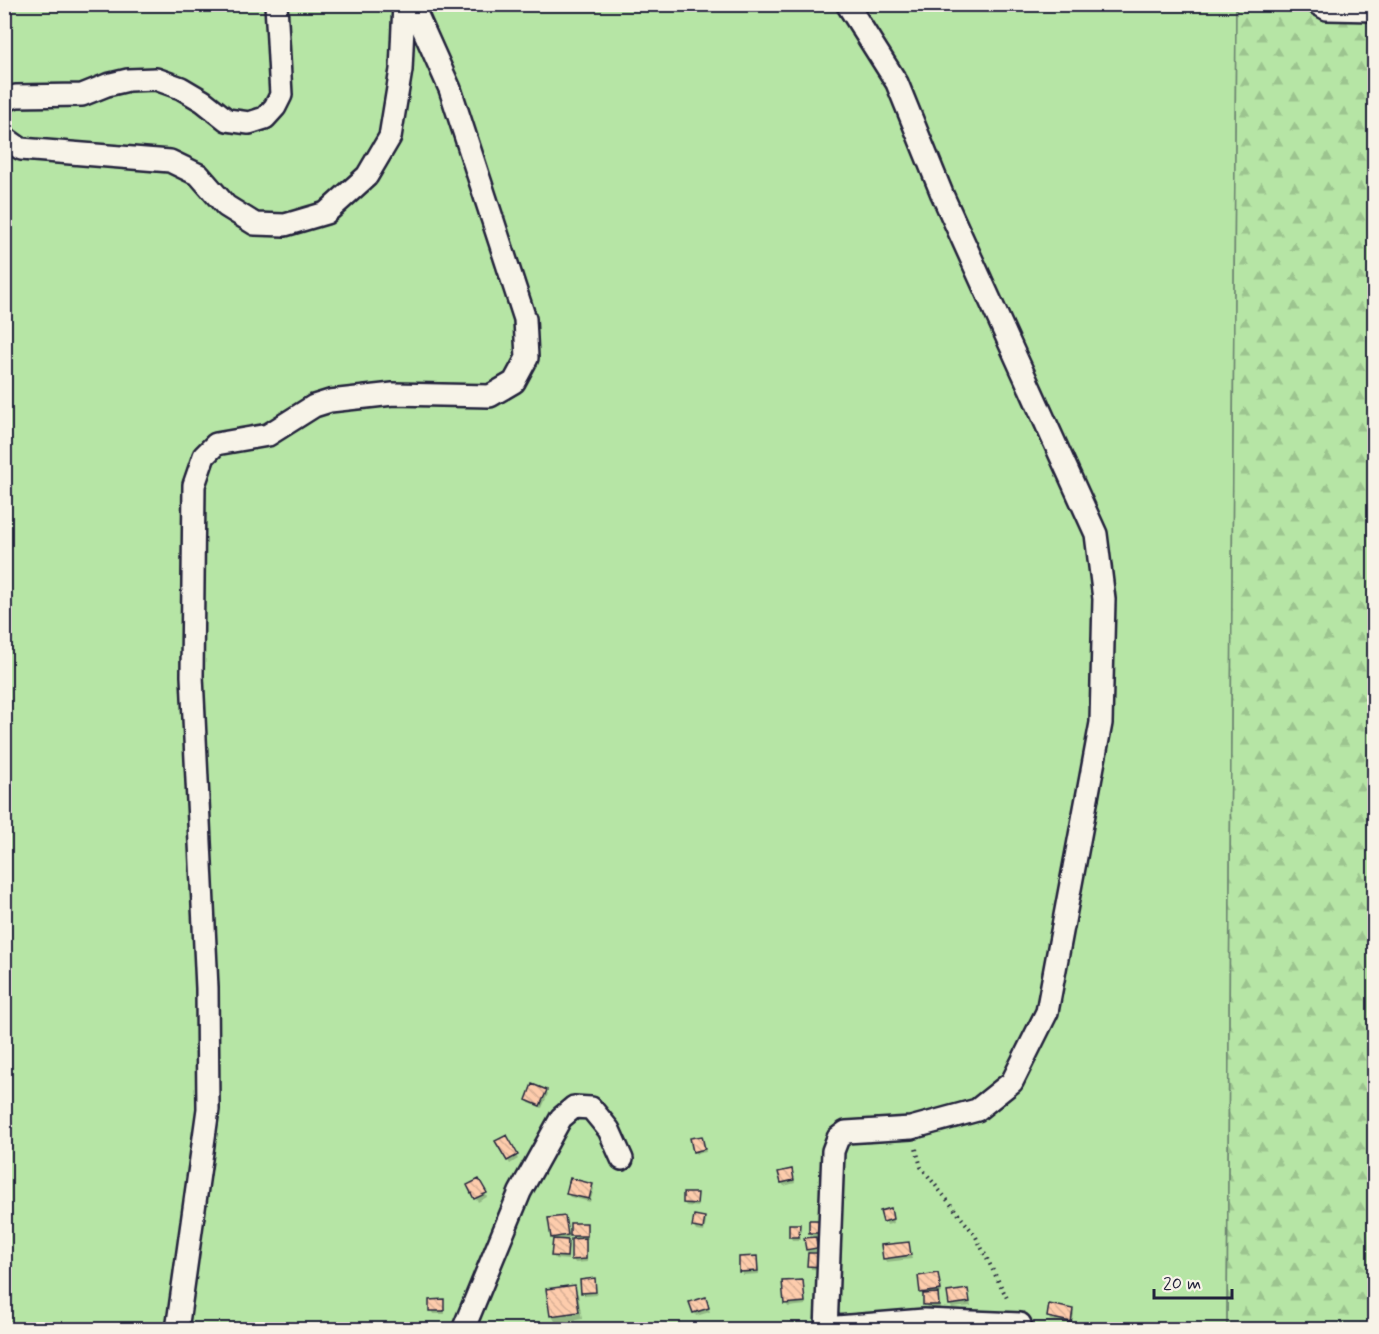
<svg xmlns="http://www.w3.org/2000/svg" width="1379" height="1334" viewBox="0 0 1379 1334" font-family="Mynerve,sans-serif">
<defs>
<pattern id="forest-firs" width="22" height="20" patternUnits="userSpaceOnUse" patternTransform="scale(1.5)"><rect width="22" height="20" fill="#b6e5a5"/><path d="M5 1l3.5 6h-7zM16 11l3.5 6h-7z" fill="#9cc48f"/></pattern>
<pattern id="building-back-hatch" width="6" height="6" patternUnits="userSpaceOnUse" patternTransform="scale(1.5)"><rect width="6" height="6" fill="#fdccac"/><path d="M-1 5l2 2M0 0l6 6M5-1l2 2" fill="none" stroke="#d9af95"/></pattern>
</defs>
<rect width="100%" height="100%" fill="#f8ebdc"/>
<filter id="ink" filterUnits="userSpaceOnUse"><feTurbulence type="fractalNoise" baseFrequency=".0167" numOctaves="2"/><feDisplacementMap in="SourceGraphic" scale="12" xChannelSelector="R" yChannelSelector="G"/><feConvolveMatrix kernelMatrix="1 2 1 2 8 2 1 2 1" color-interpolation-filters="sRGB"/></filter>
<g filter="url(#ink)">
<path fill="#b6e5a5" stroke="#6c8470" stroke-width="1.5" d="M5,5H1250L1236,7L1227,1329L5,1330Z"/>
<path fill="url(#forest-firs)" stroke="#6c8470" stroke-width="1.5" d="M1250,4L1374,5V1329L1227,1330L1236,7Z"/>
<path fill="#0003" d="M546,1091L548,1094L542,1108L529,1103L527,1099Z
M506,1137L518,1159L510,1164L497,1142Z
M702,1137L706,1152L696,1154L694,1151Z
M793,1174L795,1183L784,1186L782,1183Z
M479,1181L487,1197L478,1202L469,1185Z
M592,1185L594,1189L590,1202L570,1197L568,1194Z
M697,1195L698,1207L686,1206L684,1203Z
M882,1212L892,1213L894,1223L887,1225Z
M564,1218L569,1238L560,1240L567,1241L569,1245L568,1260L555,1259L553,1255V1237Z
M704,1218L706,1222L704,1232L696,1231L694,1227Z
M586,1224L588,1239H585L587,1243V1262L575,1263L573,1259L574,1240L572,1236Z
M824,1225V1236H813L817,1242L818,1252H811L824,1270L811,1269L807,1249L814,1239L811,1233Z
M799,1226L801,1240H792L790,1236Z
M908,1243L912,1259L886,1262L884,1258Z
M757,1258L759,1274L743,1275L740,1259Z
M937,1274L942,1293L937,1294L940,1308H927L922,1293Z
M594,1280L597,1295L585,1296L583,1293Z
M802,1281L806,1305L788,1307L786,1303Z
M574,1287L578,1294L582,1319L556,1323L552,1316L548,1290Z
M967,1291L971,1306L952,1308L950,1305Z
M443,1301L445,1314H433L431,1310Z
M707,1302L710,1312L696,1316L691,1303Z
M1072,1310L1074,1314L1072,1324L1050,1320L1049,1317Z"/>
<path fill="url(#building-back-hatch)" stroke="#22223b" stroke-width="1.5" d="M532,1084L547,1090L540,1106L526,1100Z
M507,1135L518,1155L507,1161L495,1141Z
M702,1136L705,1149L693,1152L690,1138Z
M792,1169L794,1180L781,1183L778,1172Z
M570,1178L593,1184L589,1199L566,1194Z
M479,1179L487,1193L474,1199L467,1185Z
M683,1193H698L697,1204L683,1203Z
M891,1208L893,1219L883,1222L880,1211Z
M694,1215L705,1217L703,1229L692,1227Z
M565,1216L568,1235L551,1238L548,1218Z
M809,1220H823V1233H809Z
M570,1223H587V1236H570Z
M789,1224H800L799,1237H789Z
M816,1237L817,1248L806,1250L804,1238Z
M586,1238V1259L571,1260V1239Z
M553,1239L568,1240L567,1257L551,1256Z
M909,1242L911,1255L883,1259L881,1245Z
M808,1253H823V1267L807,1266Z
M757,1256L758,1271L739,1272V1257Z
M938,1273L941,1290L920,1293L918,1276Z
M595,1278L596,1292L581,1293L580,1280Z
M803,1280L805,1302L784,1304L782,1281Z
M575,1285L579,1312L550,1316L546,1289Z
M968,1289L970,1302L949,1305L947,1292Z
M938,1293L939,1305H923V1294Z
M706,1297L709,1308L693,1313L689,1302Z
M444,1299V1311H429V1300Z
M1049,1304L1073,1309L1071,1322L1047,1317Z"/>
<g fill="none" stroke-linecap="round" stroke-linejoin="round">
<g stroke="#22223b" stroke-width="26">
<path id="street" d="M1318,4L1327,9L1374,10
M4,101L16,96L82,95L107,85L128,80L156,79L181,88L203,101L227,120L249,123L265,118L275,107L281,95L276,4
M4,137L21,149L170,161L199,175L226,206L255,224L285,225L326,213L367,176L390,137L401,70L404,4
M825,1328L924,1320L1020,1324
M177,1330L208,1109L207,988L192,676L194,485L204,456L216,444L268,435L314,406L330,401L393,394L490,396L514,382L527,358L525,319L450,89L412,4
M463,1330L520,1192L561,1118L574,1107L591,1108L609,1130L622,1159
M826,1330L833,1151L838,1138L846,1132L911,1128L977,1110L1012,1082L1047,1012L1101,723L1104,599L1096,534L942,194L897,83L847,4"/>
</g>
<path stroke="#22223b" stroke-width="4" stroke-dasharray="1.5 4.5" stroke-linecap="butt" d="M916,1149L921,1167L975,1235L1008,1300"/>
<use href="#street" stroke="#f7f3e8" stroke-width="21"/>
</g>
</g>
<rect width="1379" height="1334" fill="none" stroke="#f7f3e8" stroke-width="24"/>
<rect x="12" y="12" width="1355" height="1310" fill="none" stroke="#22223b" stroke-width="2" filter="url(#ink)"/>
<path d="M1154 1289v9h78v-9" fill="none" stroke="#22223b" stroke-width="3"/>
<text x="1163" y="1289" font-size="18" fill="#22223b" stroke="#f7f3e8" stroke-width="4.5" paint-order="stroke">20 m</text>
</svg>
